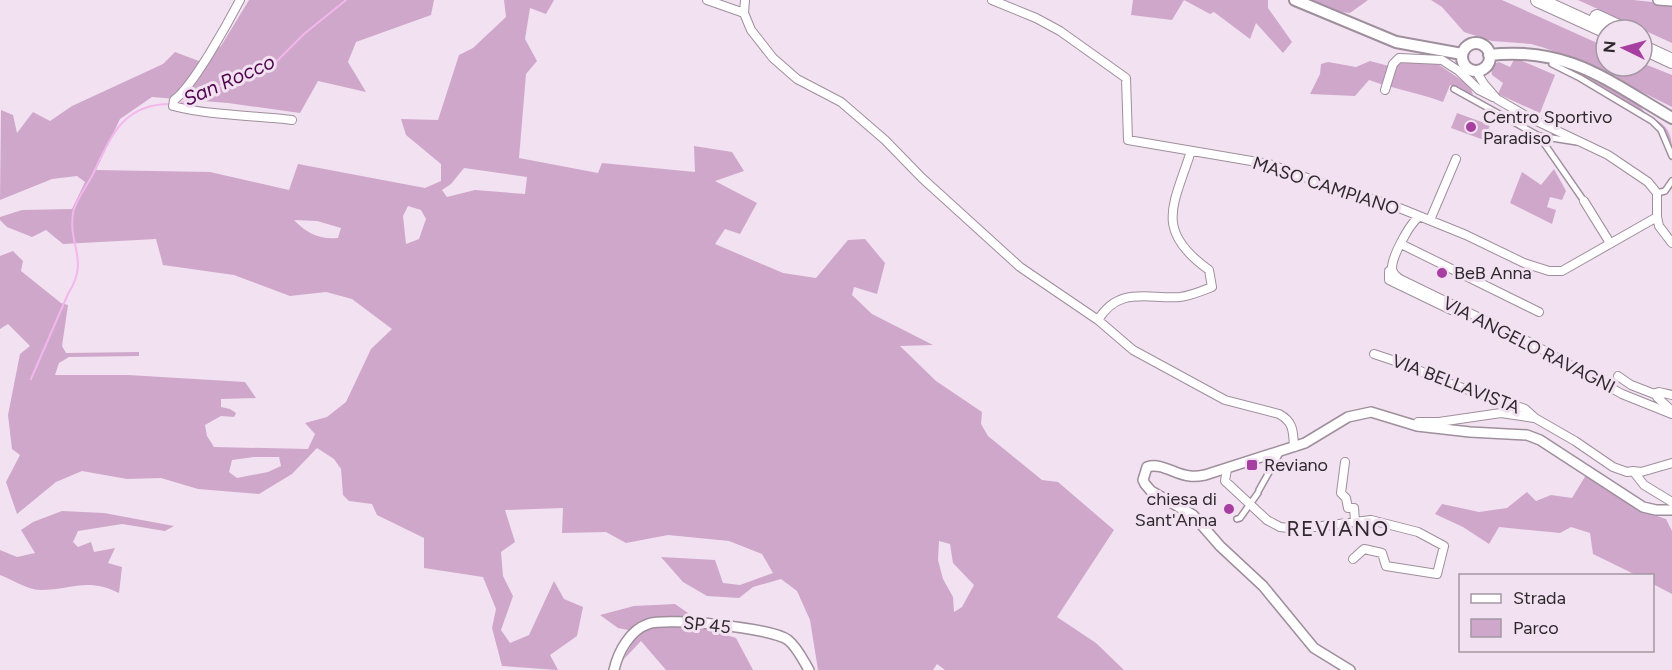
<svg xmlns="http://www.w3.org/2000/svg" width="1672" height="670" viewBox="0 0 1672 670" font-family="Figtree,sans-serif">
<rect width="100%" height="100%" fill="#f2e1f0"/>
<path fill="#cfa7cb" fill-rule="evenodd" d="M249,0H434L431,15L356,42L348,62L366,92L318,81L300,113L228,103L152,97L120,119L96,170L210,172L289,190L298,164L425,188L441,181V164L406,135L401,119L438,120L459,55L473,48L506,17L504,0H554L546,14L530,8L525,39L537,61L526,74L519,158L598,173L602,163L695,172L694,146L732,152L744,171L715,181L757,203L740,234L725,229L715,244L783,273L816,278L848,240L865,239L885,263L877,294L854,287L852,295L872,314L933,345L900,346L936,381L982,412L981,424L988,436L1042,480L1058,482L1114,530L1057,617L1096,643L1124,670H945L937,664L933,670H818L810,620L797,591L781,579L753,587L739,598L707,596L683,582L661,557L715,560L723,583L740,585L773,573L762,554L729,541L668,535L626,543L606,532L562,533L563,508L505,510L515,542L501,552L503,576L513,596L501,630L510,643L529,635L554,581L564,599L583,607L577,636L550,655L558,670L502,666L492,628L496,609L483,577L424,568V538L377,515L372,504L349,501L343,495L341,469L334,459L317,448L292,474L259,494L198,489L161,478L127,479L82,471L56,482L17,514L6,482L20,455L12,449L8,415L20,354L30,346L8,324L0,329V256L13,251L23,261L21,271L61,303L68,305L62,346L66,353L139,352V356L69,357L59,363L55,375H128L245,382L256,398L221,399V407L230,409L236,413L234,417L221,416L205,425L207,436L214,447L308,449L315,434L305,423L327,417L346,402L371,349L392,329L352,299L326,292L290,296L234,275L163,265L156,239L63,244L46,230L32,237L7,227L0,220V217L22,210L72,209L85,182L77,176L52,179L0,200L1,110L13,115L17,133L33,112L50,121L72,106L163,64L175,52L199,61L221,46ZM464,168L527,177L525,194L475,190L447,197L442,190L451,184ZM408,206L421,210L426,219L419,239L406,244L403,216ZM294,220L317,221L341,228L338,238C320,240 306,233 294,220ZM254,457H279L281,466L268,472L237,478L229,472L232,460ZM939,541L950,544L953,563L974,585L962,607L954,612L953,597L943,579L938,560Z
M1133,0H1268V8L1292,42L1283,53L1256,23L1250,39L1214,12L1210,14L1184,0L1172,20L1131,15Z
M1307,0H1368L1350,13L1329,11Z
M1431,0H1502L1606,47V66H1642V63L1672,75V107L1600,71L1545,48L1531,44L1492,41L1464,32L1442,7Z
M1578,0H1633L1672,4V43Z
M1400,55L1432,60L1470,86L1473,95L1450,85L1443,102C1419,93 1394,89 1369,80L1355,96L1310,94L1320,74L1321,64L1328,62L1356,67L1370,61L1389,66Z
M1515,58L1555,75L1540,113L1498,94L1503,83L1492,75L1491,68L1494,64L1499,62L1510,67Z
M1572,68L1588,74L1639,103C1645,122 1672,116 1672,149L1662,126L1571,73Z
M1457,113L1490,125L1484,140L1451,128Z
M1554,169L1566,191L1562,200L1550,197L1547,207L1556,210L1552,224L1510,203L1522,172L1541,185Z
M1586,475L1642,511L1666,519L1672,531V594L1653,584L1652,576L1636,575L1593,554L1590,533L1571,527L1560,533L1499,527L1489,544L1463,527L1435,514L1442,504L1479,512L1507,508L1527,492L1536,501L1551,495L1572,498Z
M62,511L104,513L174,526L165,531L122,524L78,531L73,542L78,547L91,542L94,552L115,548L108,563L122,567L119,593C87,577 72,590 40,590C28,590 11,579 0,575V550L17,557L35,553L21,530L33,522Z
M675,604L688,613L707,629L736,638L753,670H666L641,641L623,660L638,632L618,628L600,615L634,606Z"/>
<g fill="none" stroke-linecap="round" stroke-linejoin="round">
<path stroke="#f3b6ed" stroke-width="2" d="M176,104L196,99L239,76L258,72L272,66L304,34L346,0
M31,379L68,294C90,259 68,247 73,213C75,201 86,187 92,176C110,139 121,104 170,104"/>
<g stroke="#9f8f9d" stroke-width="8">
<path id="pedestrian" d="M1552,64L1580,78L1652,121L1661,130L1672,156
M1454,89L1539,136L1577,142
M1539,136L1584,201
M1657,193L1665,191L1672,181
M1259,490L1281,451
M1237,519L1240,518L1258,493"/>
</g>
<g stroke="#9f8f9d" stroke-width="10">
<path id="minor" d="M240,0C228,23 192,88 174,100L173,106C212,116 252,115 292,120
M707,0L744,13
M745,0L744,13L751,30L773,58L797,79L841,102L885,140L922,178L1020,267L1098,320L1133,350L1225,400L1279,414C1294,422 1293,432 1294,447
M992,0L1036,18L1060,31L1126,78L1128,140L1269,164L1340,190L1392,205L1466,235L1524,263L1549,271H1562L1657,217
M1476,71L1484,84L1497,99L1528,117L1608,155L1648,182L1657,193V217L1659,226L1672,243
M1385,90L1393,64L1399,58L1442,60L1459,71L1479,90L1493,97
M1584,201L1610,243
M1419,217C1410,223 1392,256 1392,268C1392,274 1396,276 1400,279L1527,341L1622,394L1672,414
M1430,220L1456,159
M1401,244L1539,312
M1392,269L1389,271V280L1393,282L1451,310
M1098,320C1119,286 1146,299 1180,297C1190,296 1202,291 1212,287L1209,270C1153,230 1174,205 1191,151
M1374,354L1407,365L1442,381L1525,409L1535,418L1575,441L1613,467L1627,472L1633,471L1644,485L1672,502
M1618,376L1631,385L1657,395
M1672,395L1659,392L1656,393L1657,397L1672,411
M1418,422H1439L1501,413L1534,418
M1345,462L1341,493L1346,498L1348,508H1354L1355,521
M1227,469L1225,481L1267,520L1280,527L1298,529L1371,520L1418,532L1444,546L1437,574L1386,566L1382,553L1364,549L1353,559
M1633,471L1641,472L1672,463"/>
</g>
<g stroke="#9f8f9d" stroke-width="12">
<path id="tertiary" d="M1658,0L1672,1
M614,670C618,652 630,630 648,624C668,617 772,628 788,640C797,647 803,660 809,670
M1350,670L1314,648L1263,586L1220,546L1193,515L1151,491L1145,484L1143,480L1147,467C1162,462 1175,475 1190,476C1195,477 1200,476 1205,475L1305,443L1348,417L1371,412L1417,426L1470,432L1527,435L1540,440L1643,507L1656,510H1672"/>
</g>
<g stroke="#9f8f9d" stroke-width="14">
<path id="secondary" d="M1295,0L1396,42L1462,54
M1462 57a14 14 0 1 1 28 0a14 14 0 1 1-28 0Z
M1489,55C1568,46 1608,81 1672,118"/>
</g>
<g stroke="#9f8f9d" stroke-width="16">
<path id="motorway" d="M1538,0L1606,31
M1597,17L1625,30
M1642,47L1672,61"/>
</g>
<use href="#pedestrian" stroke="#fff" stroke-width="5"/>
<use href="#minor" stroke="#fff" stroke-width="8"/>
<use href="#tertiary" stroke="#fff" stroke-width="9"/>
<use href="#secondary" stroke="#fff" stroke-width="10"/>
<use href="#motorway" stroke="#fff" stroke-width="14"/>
</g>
<g fill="#a73fa1" stroke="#f2e1f0" stroke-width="2">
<circle cx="1471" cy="127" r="6"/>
<circle cx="1442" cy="273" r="6"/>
<rect x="1246" y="459" width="12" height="12" rx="3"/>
<circle cx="1229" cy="509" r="6"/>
</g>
<g text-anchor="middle" stroke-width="6" stroke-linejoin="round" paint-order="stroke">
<g font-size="18" fill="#2f292e" stroke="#f2e1f0" text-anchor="start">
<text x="1483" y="123">Centro Sportivo<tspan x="1483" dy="21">Paradiso</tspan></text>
<text x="1454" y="279">BeB Anna</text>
<text x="1264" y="471">Reviano</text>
<text x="1217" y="505" text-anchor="end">chiesa di<tspan x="1217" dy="21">Sant'Anna</tspan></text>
</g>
<g font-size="18" fill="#2f292e" stroke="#f2e1f0">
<text transform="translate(1326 186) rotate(18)" y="6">MASO CAMPIANO</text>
<text transform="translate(1529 345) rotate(27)" y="6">VIA ANGELO RAVAGNI</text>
<text transform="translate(1456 384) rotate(21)" y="6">VIA BELLAVISTA</text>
<text transform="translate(707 625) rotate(6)" y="6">SP 45</text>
</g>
<g font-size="20" font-style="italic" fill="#4f054d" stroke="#f2e1f0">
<text transform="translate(229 80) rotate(-24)" y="7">San Rocco</text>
</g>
<g font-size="21" letter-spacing="1.5" fill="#2f292e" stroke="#f2e1f0">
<text x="1338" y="536">REVIANO</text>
</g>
</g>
<rect x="1459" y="574" width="195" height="78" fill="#f2e1f0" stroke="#a497a2" stroke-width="1.5"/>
<rect x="1471" y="594" width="30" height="9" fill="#ffffff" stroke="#a497a2" stroke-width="1.5"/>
<text x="1513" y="604" font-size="18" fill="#2f292e">Strada</text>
<rect x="1471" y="619" width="30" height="18" fill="#cfa7cb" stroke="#a497a2" stroke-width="1.5"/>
<text x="1513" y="634" font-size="18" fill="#2f292e">Parco</text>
<g transform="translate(1624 48) rotate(275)"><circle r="28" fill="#f2e1f0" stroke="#a497a2" stroke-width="1.5"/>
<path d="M0-4.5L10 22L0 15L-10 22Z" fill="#a73fa1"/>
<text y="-9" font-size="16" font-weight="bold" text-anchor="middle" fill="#2f292e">N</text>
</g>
</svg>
